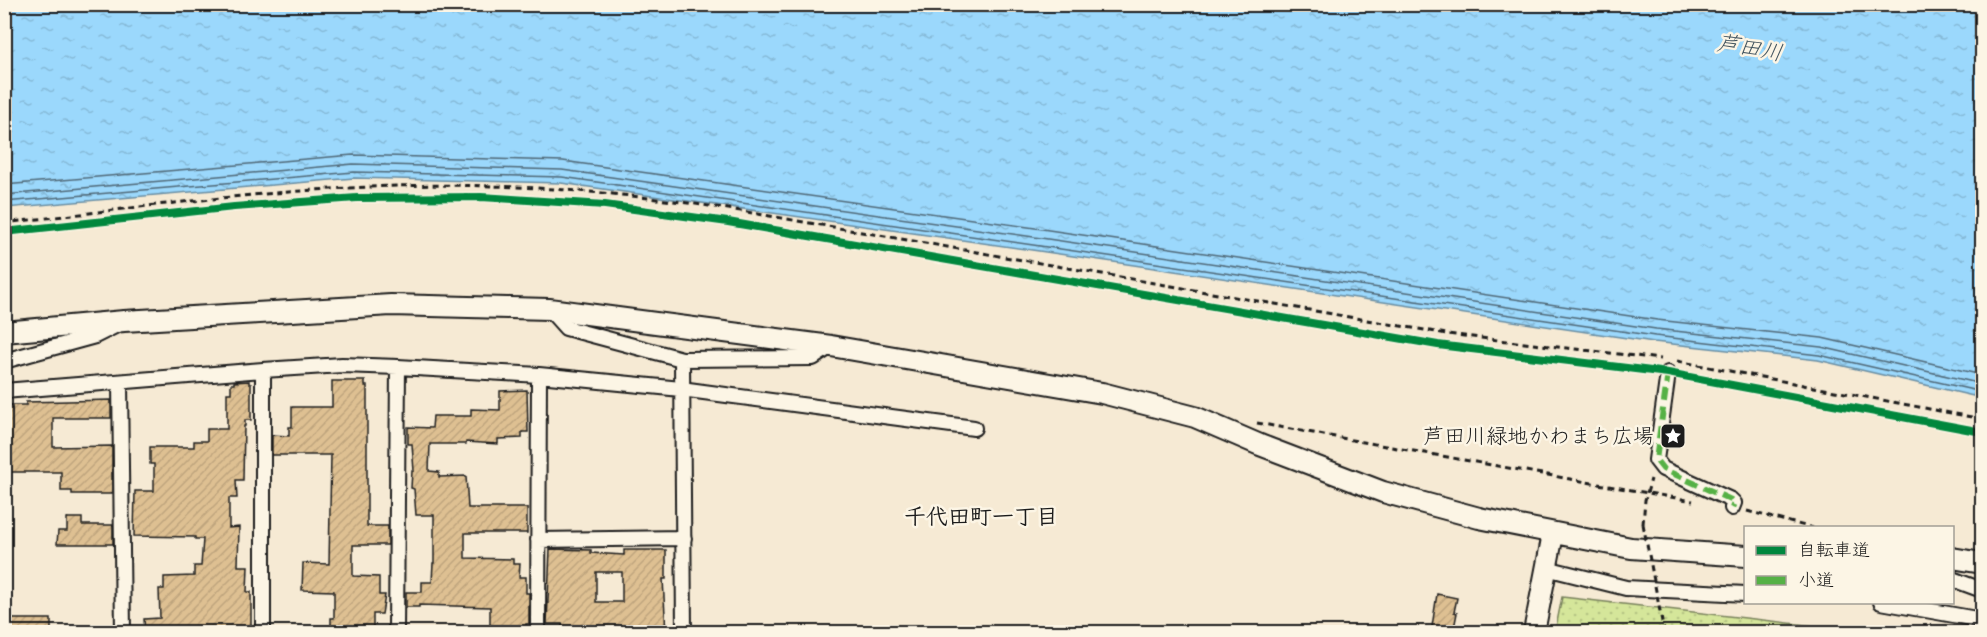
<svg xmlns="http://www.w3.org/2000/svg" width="1987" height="637" viewBox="0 0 1987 637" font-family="'Patrick Hand','Klee One',sans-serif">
<defs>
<pattern id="grass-dots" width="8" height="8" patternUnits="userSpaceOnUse" patternTransform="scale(1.5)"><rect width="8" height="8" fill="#d5e69a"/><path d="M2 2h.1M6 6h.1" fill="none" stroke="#b6c584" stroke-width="1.8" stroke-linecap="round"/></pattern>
<pattern id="water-ripples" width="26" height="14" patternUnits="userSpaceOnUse" patternTransform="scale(1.5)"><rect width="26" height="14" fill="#9bd8fc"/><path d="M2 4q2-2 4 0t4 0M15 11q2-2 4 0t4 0" fill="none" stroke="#85b9d7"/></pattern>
<pattern id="building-hatch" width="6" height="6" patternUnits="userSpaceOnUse" patternTransform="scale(1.5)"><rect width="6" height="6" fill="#dec092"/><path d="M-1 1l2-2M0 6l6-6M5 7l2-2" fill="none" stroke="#bea47d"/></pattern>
</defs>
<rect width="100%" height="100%" fill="#f6ead4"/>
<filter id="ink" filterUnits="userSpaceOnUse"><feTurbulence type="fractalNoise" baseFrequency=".0167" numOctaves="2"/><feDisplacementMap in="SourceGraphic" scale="12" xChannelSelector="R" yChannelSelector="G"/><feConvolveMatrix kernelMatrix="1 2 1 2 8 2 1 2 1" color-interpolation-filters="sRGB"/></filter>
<g filter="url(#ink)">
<path fill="url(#grass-dots)" stroke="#78815b" stroke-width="1.5" d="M1562,597L1867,632H1555Z"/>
<path fill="url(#water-ripples)" stroke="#688da2" stroke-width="1.5" d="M5,4L1982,5V398L1818,360L1654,342L1039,251L561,183L354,178L5,208Z"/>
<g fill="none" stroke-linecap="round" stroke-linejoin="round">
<path stroke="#4f6776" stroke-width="1.5" d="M4,185L353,155L563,161L1042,229L1657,320L1822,338L1982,375
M4,195L353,164L562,170L1041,238L1656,329L1821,347L1982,384
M4,202L354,172L562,177L1040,246L1655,336L1819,355L1982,392"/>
</g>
<path fill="url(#building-hatch)" stroke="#1c1c1c" stroke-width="1.5" fill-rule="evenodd" d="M249,381V384H251V420H245V426H244L243,480H236L237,498H229V528L239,527L238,566H248L247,592H251V633H145L144,619L160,618L159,589H164V577L194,576V566H201L203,539H195V537L134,536L135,491H154V464H150V447H194V441H207V429H227V393H231V384H234V382Z
M332,381H365V386H367V526H388V545H353V576L379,577V595H385L382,614H373V633H331V618H334V591L302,590L303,563L329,564L331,455H272V435L289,436V427H292V407H332Z
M527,390L528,432H522V438L498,439V444L466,442V444H430L429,471L439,472V477L466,476L468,508H527V533H465V558L513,559V564H520L519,577H526V593H529V624H526V633H490V607L419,605V607H406V592H422V582H432L433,563H434V515H416L414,489L411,488L412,471H414L412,444H408V427L432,428L433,416H471V409L500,410V391Z
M111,400V418H53V447L112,446V494H72V491H61V472H4V405H26V402Z
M67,518H82V525H113V544H57L58,531H67Z
M550,549L591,550V553L624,555V550H666V579H663L666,633H562V624H547ZM596,572H622V602H596Z
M1437,594L1457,598L1454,612L1457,613L1453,633H1431Z
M4,619H51V633H4Z"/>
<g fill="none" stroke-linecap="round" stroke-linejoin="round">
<g stroke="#1c1c1c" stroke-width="18">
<path id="street" d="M549,309L566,328L682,359L684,632
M682,359L813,358L831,346
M4,361L95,336L117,325
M263,370V632
M1668,373L1656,460L1663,469L1731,500L1734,503L1732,508
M120,383L123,632
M4,391L263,370L342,365L398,367L539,375L681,389L974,428
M538,540L684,538
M1546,568L1626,588L1746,594
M1952,579L1982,590
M1881,602L1982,620
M396,632L398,367
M538,632L539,375"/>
</g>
<g stroke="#1c1c1c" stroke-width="24">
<path id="secondary" d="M4,332L124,321L391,305L549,309L831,346L1102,393L1195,417L1260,445L1383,492L1479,518L1631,548L1746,556
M1952,558L1982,563
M1534,632L1553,534"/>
</g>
<path stroke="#1c1c1c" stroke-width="3" stroke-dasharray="6 4.5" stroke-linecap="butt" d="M4,223C126,209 248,192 370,187C495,181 618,191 741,211L1447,334L1661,359
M1677,361L1982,419
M1257,423L1693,501
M1747,511L1813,528
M1643,524L1645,500L1651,479"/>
<use href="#street" stroke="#fcf5e5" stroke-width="14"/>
<use href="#secondary" stroke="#fcf5e5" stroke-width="20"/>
<path stroke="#1c1c1c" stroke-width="3" stroke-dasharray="6 4.5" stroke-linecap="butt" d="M1643,524L1664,632"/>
<path stroke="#55b145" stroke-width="6" stroke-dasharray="12 6" stroke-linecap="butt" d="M1668,373L1656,460L1663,469L1731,500L1734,503L1732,508"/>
<g stroke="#fcf5e5" stroke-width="11">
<path id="cycleway" d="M4,232L234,207L357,198L481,197L605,205L728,222L1438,345L1668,373L1982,432"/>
</g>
<use href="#cycleway" stroke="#00873e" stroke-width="8"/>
</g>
</g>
<defs>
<g id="sight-square" transform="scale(1.35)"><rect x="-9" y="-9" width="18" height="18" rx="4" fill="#1c1c1c" stroke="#fcf5e5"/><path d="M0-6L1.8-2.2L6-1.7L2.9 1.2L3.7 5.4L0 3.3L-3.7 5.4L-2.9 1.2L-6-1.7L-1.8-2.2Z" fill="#fff"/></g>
</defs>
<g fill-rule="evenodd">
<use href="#sight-square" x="1673" y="436"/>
</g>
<g text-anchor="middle" stroke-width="5" stroke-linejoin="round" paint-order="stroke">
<g font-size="21" fill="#1c1c1c" stroke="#fcf5e5" text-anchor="end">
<text x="1654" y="443">芦田川緑地かわまち広場</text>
</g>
<g font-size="22" font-style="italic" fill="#42545f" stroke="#fcf5e5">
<text transform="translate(1750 47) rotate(10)" y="8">芦田川</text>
</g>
<g font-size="22" font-weight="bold" fill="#1c1c1c" stroke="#fcf5e5">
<text x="981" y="524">千代田町一丁目</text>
</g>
</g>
<rect width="1987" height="637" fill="none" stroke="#fcf5e5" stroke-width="24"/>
<rect x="12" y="12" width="1963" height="613" fill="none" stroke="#1c1c1c" stroke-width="2" filter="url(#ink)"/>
<rect x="1744" y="526" width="210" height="78" fill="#fcf5e5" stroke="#a29e95" stroke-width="1.5"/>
<rect x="1756" y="546" width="30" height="9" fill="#00873e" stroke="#a29e95" stroke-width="1.5"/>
<text x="1798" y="556" font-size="18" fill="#1c1c1c">自転車道</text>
<rect x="1756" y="576" width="30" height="9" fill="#55b145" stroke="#a29e95" stroke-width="1.5"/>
<text x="1798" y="586" font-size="18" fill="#1c1c1c">小道</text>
</svg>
